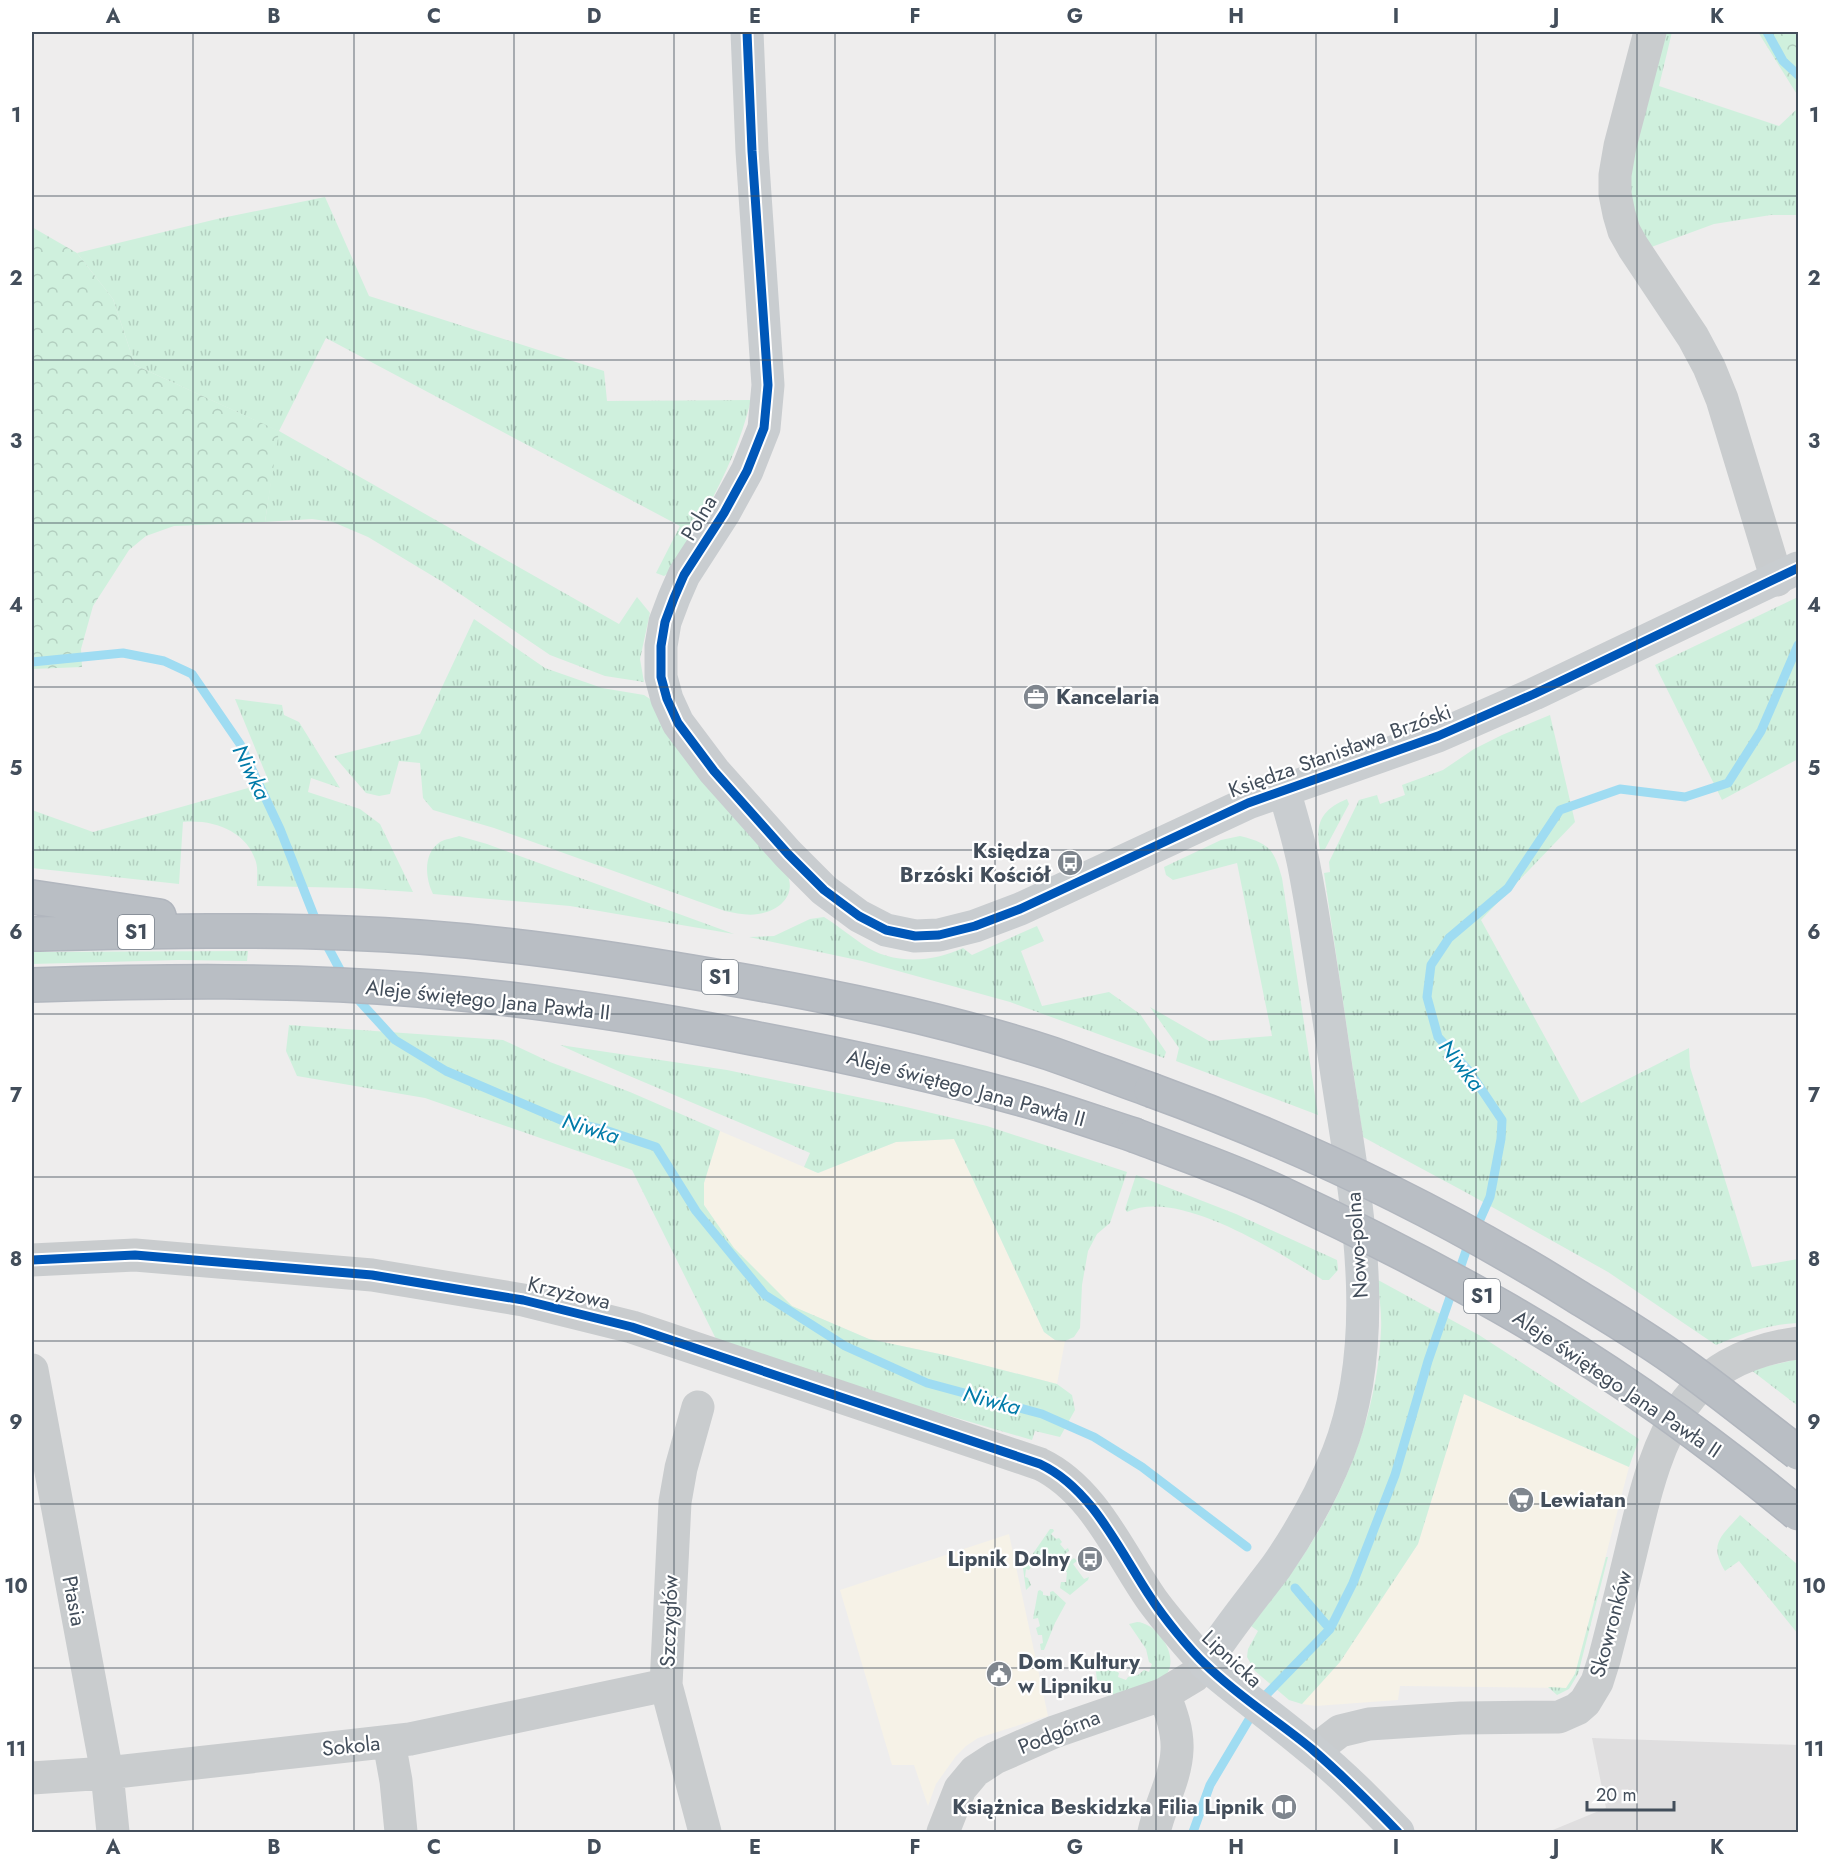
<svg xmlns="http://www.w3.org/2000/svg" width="1830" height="1864" viewBox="0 0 1830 1864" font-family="Jost,sans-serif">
<defs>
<pattern id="grass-tufts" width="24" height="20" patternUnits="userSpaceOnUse" patternTransform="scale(1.5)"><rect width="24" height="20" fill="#cff0dd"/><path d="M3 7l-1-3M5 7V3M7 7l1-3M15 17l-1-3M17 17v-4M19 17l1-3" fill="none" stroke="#b3cfc0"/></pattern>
<pattern id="forest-crowns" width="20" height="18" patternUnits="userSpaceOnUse" patternTransform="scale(1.5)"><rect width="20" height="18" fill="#cff0dd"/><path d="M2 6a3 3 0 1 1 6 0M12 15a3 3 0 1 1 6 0" fill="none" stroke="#b3cfc0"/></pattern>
</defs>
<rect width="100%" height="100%" fill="#eeeded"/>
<path fill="#f6f2e7" d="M720,1131L818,1173L896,1142L954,1139L1044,1332L1055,1340L1065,1341L1057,1384L949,1356L869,1339L792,1306L734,1248L704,1205V1183Z
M1464,1394L1629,1467L1575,1674L1566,1688L1400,1686L1398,1700L1316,1706L1302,1704L1340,1662L1418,1544Z
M1009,1534L1048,1716L978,1738L966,1746L956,1756L936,1784L928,1806L914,1765H892L840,1590Z"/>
<path fill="#dfdedf" d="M1592,1738L1798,1745V1832H1548L1606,1808Z"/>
<path fill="url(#grass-tufts)" d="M1658,32H1672L1659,86L1779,126L1798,108V215H1771L1714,224L1646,249L1623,182Z
M325,197L369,296L604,371L607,401L751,400C736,462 704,515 673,570L664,576L656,573L680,526L326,338L279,431L619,624L637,597L650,613L640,659L644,682L605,676L550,655L441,581L368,537L333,522L312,519L265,522L278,431L135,365L113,299L77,253L217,219Z
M1798,597V759L1722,800L1655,665Z
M474,619L545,668L602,688L644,695L650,699L689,759L786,872C798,894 780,911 758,914C747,916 736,913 725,911L494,828L433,810L423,798L420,763L399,761L390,794L379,796L366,793L334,756L420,734Z
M235,699L282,705L284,715L299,722L340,788L311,778L308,792L360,809L380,824L413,892L354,888L257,886C257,878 258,869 256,862C247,831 213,819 183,822L179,884L32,868V810L93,832L269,782Z
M1550,715L1575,822L1481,920L1581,1103L1689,1048L1690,1067L1752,1267L1798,1259V1323C1769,1324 1743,1333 1716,1345L1608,1272L1467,1193L1363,1137L1324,873L1330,872L1329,862L1359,800L1377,795L1380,804L1405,795L1402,785L1443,770L1474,749L1502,735Z
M1347,799L1349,804L1325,849L1320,850C1315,823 1321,810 1347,799Z
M459,836L487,844L734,934L570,906L433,894C425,878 423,853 440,842C445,839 454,838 459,836Z
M1240,836C1269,843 1274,849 1282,878L1318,1115L1176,1061L1179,1048L1150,1007L1209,1041L1272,1036L1237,863L1173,880L1166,875L1164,867L1221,840Z
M824,917C837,925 849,935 862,944C892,965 931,963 963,948L972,955L1037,926L1044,941L1021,951L1042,1006L1109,992L1140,1014L1166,1052L1164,1058L1010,1002L862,961L749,937L774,936L810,919Z
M248,951L247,961L179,960L32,964V952Z
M289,1025L503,1040L550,1062L630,1092L720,1131L704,1183V1205L734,1248L792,1306L869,1339L949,1356L1057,1384L1072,1395L1075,1410L1060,1437L1035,1431L1032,1440L828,1380L718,1343L632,1170L425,1098L297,1076L286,1051Z
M560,1045L727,1070L906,1107L987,1126L1127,1172L1110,1223L1097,1234L1088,1251L1082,1285L1080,1328L1074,1337L1065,1341L1055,1340L1044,1332L954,1139L896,1142L818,1173L804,1167L810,1153C727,1116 642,1083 560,1045Z
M1136,1175L1236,1214L1337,1260L1338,1270L1329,1280H1323C1279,1253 1179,1187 1127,1212L1125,1209Z
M1378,1280L1479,1335L1639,1439L1629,1467L1464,1394L1418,1544L1340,1662L1302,1704L1289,1700L1255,1671L1247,1657L1248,1649L1258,1631L1251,1626C1271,1599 1293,1573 1310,1545C1350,1481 1378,1406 1381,1330C1382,1314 1379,1297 1378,1280Z
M1798,1359V1406L1751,1370Z
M1740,1515L1798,1565V1634L1739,1561L1725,1571C1708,1543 1722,1536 1740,1515Z
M1050,1529H1053L1054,1531L1051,1534L1056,1539L1059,1538L1062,1542L1060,1544L1065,1550L1068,1548L1069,1551L1055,1561L1049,1557V1554L1042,1553L1041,1557L1035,1561L1029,1570L1026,1569L1025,1577L1028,1578L1031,1585L1026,1590L1023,1568Z
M1606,1557H1608L1578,1674L1569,1689L1557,1695L1548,1687L1566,1688L1575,1674Z
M1074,1558L1077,1561L1073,1564L1084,1579L1089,1577L1088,1580L1070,1595L1060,1588L1061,1582H1066L1067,1572H1063V1566Z
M1040,1590L1043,1592V1595L1050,1596V1592L1053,1591L1066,1603L1055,1623L1044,1650H1041L1040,1644L1043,1643L1042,1635H1038L1036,1628L1040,1626L1038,1618L1033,1619L1038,1591Z
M1137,1622C1159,1623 1183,1661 1163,1678L1109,1696C1099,1691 1096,1680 1096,1669L1116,1671L1119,1673L1118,1677L1126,1680L1128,1677L1138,1675L1144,1670L1149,1672L1152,1664L1149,1662L1146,1649L1129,1624Z"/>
<path fill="url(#forest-crowns)" d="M1758,32H1798V96Z
M32,227L77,253L113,299L135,365L279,431L265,522L174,526L146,536L129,550L93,606L81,649L82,667L32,669Z"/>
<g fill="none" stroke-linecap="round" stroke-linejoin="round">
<path stroke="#9fdcf2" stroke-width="9" d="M1767,32L1783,61L1798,75
M32,662L123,653L164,661L192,674L240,744L280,829L318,926
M323,938L345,979
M353,994L395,1040L446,1071L561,1120L605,1130L656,1147L696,1211L765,1295L845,1346L927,1383L1042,1414L1094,1437L1142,1467L1247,1547
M1330,1629L1353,1583L1395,1475L1428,1361L1466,1251L1490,1197L1501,1139L1502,1120L1469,1071L1438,1037L1427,997L1431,965L1449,938L1508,888L1560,810L1620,789L1685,797L1728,783L1761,731L1798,645
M1193,1832L1210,1785L1260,1701L1330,1629L1295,1588"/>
<g stroke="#b1b6be" stroke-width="36">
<path id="highway" d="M32,897L159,916
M32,934C136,932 241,929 346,933C470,937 593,955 715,976C827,995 941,1018 1049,1053C1084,1065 1117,1078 1151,1090
M32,985C161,981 290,979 419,990C529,999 639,1016 747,1037C843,1055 938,1075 1032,1102C1066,1112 1100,1124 1134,1135"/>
</g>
<path stroke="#c9ccce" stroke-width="33" d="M1650,32L1620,146L1615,175V194L1619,214L1624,231L1633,247L1693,337L1709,367L1722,399L1777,580
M32,1260L135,1255L372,1275L523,1300L632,1327L1040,1464C1094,1490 1119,1553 1152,1600C1168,1622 1187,1643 1205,1664L1194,1676L1164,1694L1054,1732L995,1758L975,1771L960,1789L943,1832
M32,1370L107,1773L113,1832
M698,1407L681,1468L675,1502L666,1685L705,1832
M389,1742L396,1781L401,1832
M1314,1751L1340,1731L1369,1724L1461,1718L1559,1717L1577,1709L1585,1702L1597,1682L1604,1660C1615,1618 1625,1577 1635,1535C1659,1434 1683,1359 1798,1343
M32,1778L107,1773L410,1739L666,1685
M1154,1832C1160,1805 1176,1778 1177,1750C1178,1731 1171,1712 1164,1694"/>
<path stroke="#c9cdd0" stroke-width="33" d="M747,32L752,151L768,385L764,428L747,471L724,513L684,575L674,598L665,622L661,646V677L667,699L678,723L714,771L788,854L824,890L859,916L886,930L915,936L939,935L975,926L1020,909L1248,803L1438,736L1534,694L1798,568
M1284,790C1291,815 1299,840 1304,866C1317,933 1326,1000 1336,1068C1354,1191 1385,1333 1338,1453C1322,1493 1301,1531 1276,1567C1252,1599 1226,1630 1205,1664C1239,1694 1277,1720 1312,1750C1343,1775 1371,1804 1398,1832"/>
<use href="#highway" stroke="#b9bec4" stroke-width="33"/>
<g stroke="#b1b6be" stroke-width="36" stroke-linecap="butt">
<path id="highway-bridge" d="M1151,1090C1300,1144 1442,1212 1576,1296C1612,1318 1649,1340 1683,1365C1722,1393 1760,1424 1798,1453
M1134,1135C1183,1154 1234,1171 1282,1194C1355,1228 1429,1266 1500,1306C1606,1366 1705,1437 1798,1514"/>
</g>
<use href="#highway-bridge" stroke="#b9bec4" stroke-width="33"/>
<g stroke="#fff" stroke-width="13">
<path id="cycleway" d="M747,32L752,151L768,385L764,428L747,471L724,513L684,575L674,598L665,622L661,646V677L667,699L678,723L714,771L788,854L824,890L859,916L886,930L915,936L939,935L975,926L1020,909L1248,803L1438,736L1534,694L1798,568
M32,1260L135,1255L372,1275L523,1300L632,1327L1040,1464C1093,1489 1120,1552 1151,1598C1164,1618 1189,1649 1206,1665C1239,1697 1278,1721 1313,1750C1343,1776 1371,1804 1398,1832"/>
</g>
<use href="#cycleway" stroke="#0057b8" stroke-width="9"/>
</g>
<path fill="none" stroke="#434e5b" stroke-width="1.5" stroke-opacity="0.55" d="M193,32V1832M354,32V1832M514,32V1832M674,32V1832M835,32V1832M995,32V1832M1156,32V1832M1316,32V1832M1476,32V1832M1637,32V1832M32,196H1798M32,360H1798M32,523H1798M32,687H1798M32,850H1798M32,1014H1798M32,1177H1798M32,1341H1798M32,1504H1798M32,1668H1798"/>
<defs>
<g id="office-disc" transform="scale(1.35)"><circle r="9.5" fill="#7f868e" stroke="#fff"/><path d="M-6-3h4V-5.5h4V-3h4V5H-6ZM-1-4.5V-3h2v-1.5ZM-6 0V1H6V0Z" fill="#fff"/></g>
<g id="bus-disc" transform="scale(1.35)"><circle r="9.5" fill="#7f868e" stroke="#fff"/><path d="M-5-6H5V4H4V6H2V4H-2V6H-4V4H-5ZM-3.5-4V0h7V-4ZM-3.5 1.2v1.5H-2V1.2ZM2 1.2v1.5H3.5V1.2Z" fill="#fff"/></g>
<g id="supermarket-disc" transform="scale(1.35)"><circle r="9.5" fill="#7f868e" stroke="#fff"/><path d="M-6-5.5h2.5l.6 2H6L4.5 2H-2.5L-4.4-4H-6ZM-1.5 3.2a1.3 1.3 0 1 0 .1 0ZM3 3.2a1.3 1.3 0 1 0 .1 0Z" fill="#fff"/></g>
<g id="civic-disc" transform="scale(1.35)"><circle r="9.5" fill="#7f868e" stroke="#fff"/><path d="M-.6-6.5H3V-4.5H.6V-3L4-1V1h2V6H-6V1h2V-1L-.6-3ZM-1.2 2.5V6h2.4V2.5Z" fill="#fff"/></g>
<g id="library-disc" transform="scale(1.35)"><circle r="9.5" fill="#7f868e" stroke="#fff"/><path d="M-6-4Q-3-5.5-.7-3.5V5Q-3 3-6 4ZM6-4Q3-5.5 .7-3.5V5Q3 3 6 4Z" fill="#fff"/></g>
</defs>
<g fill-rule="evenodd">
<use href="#office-disc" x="1036" y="697"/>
<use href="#bus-disc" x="1070" y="863"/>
<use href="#supermarket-disc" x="1521" y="1500"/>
<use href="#bus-disc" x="1090" y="1559"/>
<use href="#civic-disc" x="999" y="1674"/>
<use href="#library-disc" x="1284" y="1807"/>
</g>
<g text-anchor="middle" stroke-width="4.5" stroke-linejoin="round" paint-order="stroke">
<g fill="#fff" stroke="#7b838c" stroke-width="1.5">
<rect x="118" y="915" width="36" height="34" rx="4.5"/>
<rect x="702" y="960" width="36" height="34" rx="4.5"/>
<rect x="1464" y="1279" width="36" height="34" rx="4.5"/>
</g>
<g font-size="20" font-weight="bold" fill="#434e5b">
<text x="136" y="939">S1</text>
<text x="720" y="984">S1</text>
<text x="1482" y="1303">S1</text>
</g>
<g font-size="21" fill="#434e5b" stroke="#fff">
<text transform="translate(699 518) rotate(-59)" y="7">Polna</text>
<text transform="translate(1340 751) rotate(-20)" y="7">Księdza Stanisława Brzóski</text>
<text transform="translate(488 1000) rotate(6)" y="7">Aleje świętego Jana Pawła II</text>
<text transform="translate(966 1088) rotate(15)" y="7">Aleje świętego Jana Pawła II</text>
<text transform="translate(1357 1245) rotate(-94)" y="7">Nowo-polna</text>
<text transform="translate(569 1293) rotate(13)" y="7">Krzyżowa</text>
<text transform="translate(1617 1384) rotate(34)" y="7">Aleje świętego Jana Pawła II</text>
<text transform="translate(74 1601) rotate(79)" y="7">Ptasia</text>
<text transform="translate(669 1621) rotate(-88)" y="7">Szczygłów</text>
<text transform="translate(1611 1624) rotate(-75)" y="7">Skowronków</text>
<text transform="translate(1232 1659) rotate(43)" y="7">Lipnicka</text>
<text transform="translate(1059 1732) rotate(-22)" y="7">Podgórna</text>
<text transform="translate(351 1746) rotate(-6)" y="7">Sokola</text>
</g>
<g font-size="21" font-weight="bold" fill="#434e5b" stroke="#fff" text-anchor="start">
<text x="1056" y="704">Kancelaria</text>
<text x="1050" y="858" text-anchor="end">Księdza<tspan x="1050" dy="24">Brzóski Kościół</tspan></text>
<text x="1540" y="1507">Lewiatan</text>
<text x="1070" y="1566" text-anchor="end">Lipnik Dolny</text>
<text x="1018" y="1669">Dom Kultury<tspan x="1018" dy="24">w Lipniku</tspan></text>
<text x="1264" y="1814" text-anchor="end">Książnica Beskidzka Filia Lipnik</text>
</g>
<g font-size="22" font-style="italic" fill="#017ba9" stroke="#fff">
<text transform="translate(252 772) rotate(64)" y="8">Niwka</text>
<text transform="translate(1462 1065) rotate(52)" y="8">Niwka</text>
<text transform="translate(591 1128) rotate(17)" y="8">Niwka</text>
<text transform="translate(992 1400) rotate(15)" y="8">Niwka</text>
</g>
</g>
<rect width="1830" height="1864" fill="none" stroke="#ffffff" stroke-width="66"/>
<path d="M1587 1801v9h87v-9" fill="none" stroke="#434e5b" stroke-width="3"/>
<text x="1596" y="1801" font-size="18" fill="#434e5b" stroke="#ffffff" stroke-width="4.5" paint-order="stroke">20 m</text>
<rect x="33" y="33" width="1764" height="1798" fill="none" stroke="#434e5b" stroke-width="2"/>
<g font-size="20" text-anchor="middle" font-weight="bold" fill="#434e5b">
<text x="113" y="23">A</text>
<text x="274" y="23">B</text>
<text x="434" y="23">C</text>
<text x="594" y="23">D</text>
<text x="755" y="23">E</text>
<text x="915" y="23">F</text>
<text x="1075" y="23">G</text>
<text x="1236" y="23">H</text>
<text x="1396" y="23">I</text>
<text x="1556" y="23">J</text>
<text x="1717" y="23">K</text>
<text x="16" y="122">1</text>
<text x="1814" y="122">1</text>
<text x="16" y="285">2</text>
<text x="1814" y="285">2</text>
<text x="16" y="448">3</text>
<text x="1814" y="448">3</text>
<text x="16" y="612">4</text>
<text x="1814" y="612">4</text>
<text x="16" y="775">5</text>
<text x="1814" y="775">5</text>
<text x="16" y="939">6</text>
<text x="1814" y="939">6</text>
<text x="16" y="1102">7</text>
<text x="1814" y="1102">7</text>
<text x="16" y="1266">8</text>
<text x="1814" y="1266">8</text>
<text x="16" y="1429">9</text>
<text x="1814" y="1429">9</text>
<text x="16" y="1593">10</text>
<text x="1814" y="1593">10</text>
<text x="16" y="1756">11</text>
<text x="1814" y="1756">11</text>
<text x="113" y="1854">A</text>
<text x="274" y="1854">B</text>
<text x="434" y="1854">C</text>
<text x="594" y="1854">D</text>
<text x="755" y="1854">E</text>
<text x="915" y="1854">F</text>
<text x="1075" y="1854">G</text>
<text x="1236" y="1854">H</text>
<text x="1396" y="1854">I</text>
<text x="1556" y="1854">J</text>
<text x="1717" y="1854">K</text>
</g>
</svg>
